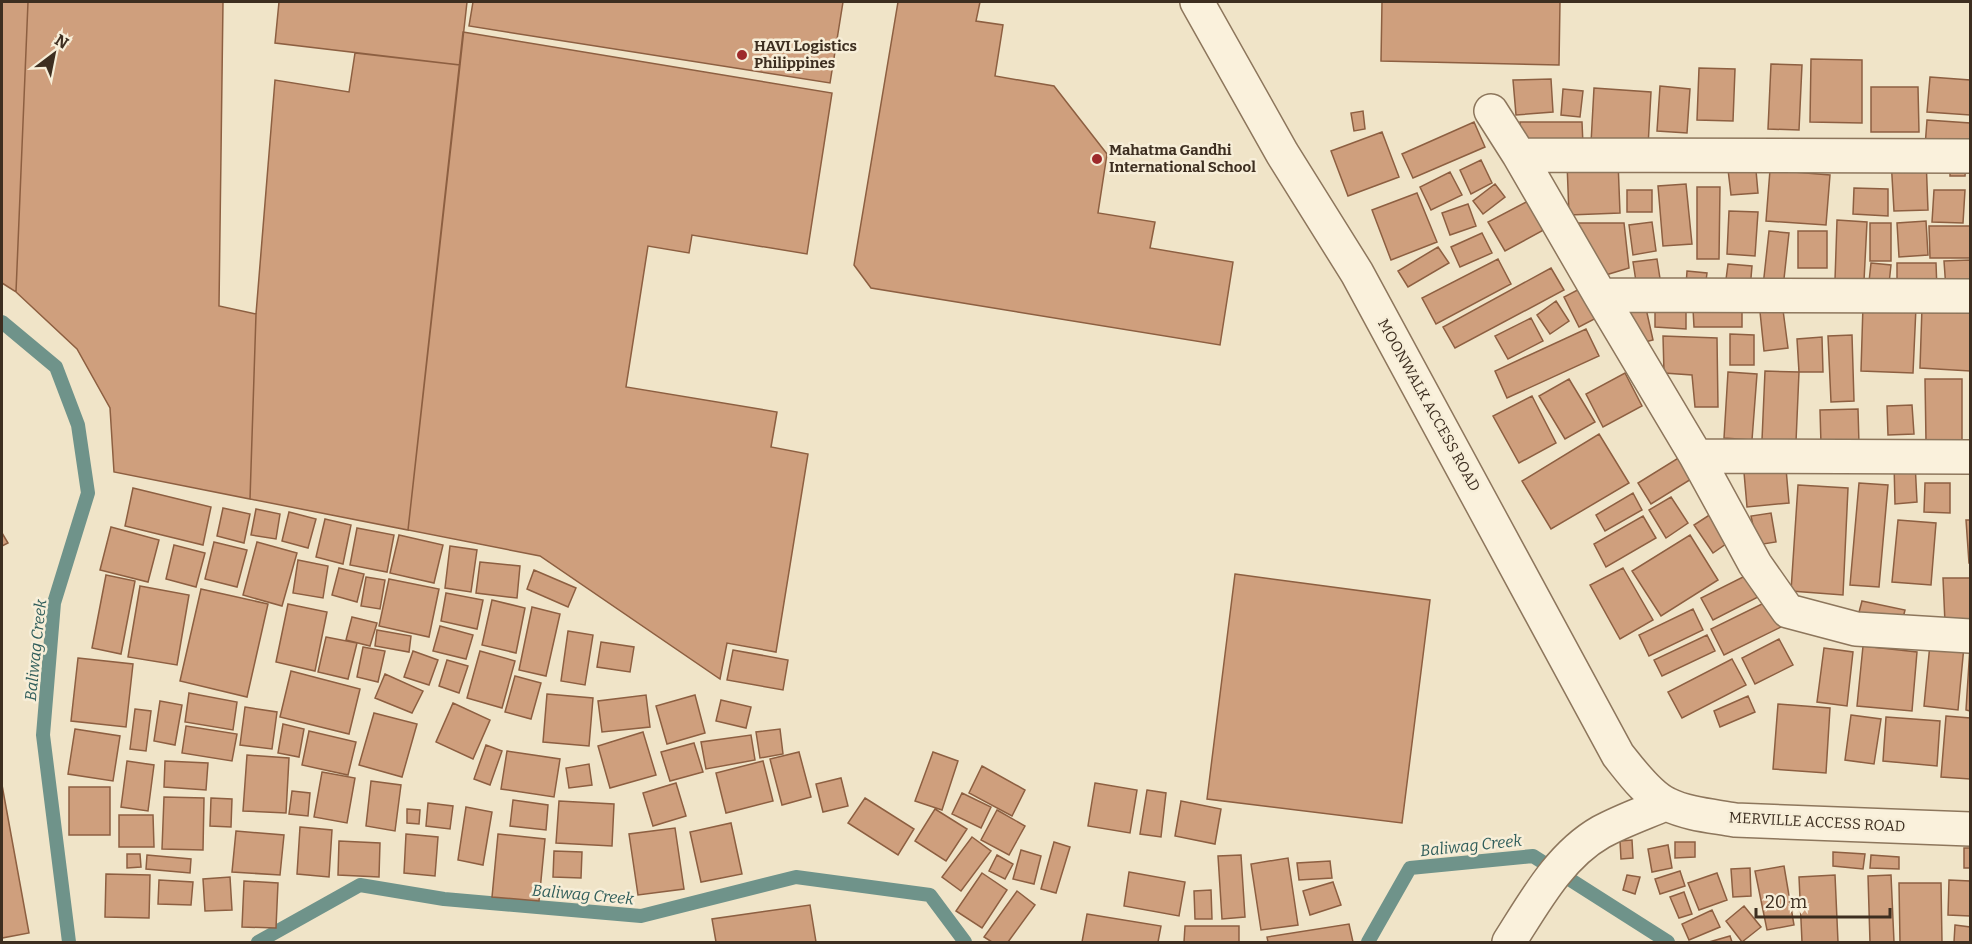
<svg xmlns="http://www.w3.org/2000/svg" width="1972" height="944" viewBox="0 0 1972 944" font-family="Bitter,serif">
<rect width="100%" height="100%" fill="#f0e4c8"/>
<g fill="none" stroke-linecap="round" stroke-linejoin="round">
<path stroke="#6f938a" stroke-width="14" d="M2,322L56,367L78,425L88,493L54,603L43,735L69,942
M258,942L360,885L444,899L641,916L796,877L930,895L965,942
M1368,942L1410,868L1533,856L1668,942"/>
</g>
<path fill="#cf9f7d" stroke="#8d5f41" stroke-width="1.5" d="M2,2H28L16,292L2,283Z
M28,2H223L219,306L256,314L250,499L114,472L110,408L77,349L16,292Z
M279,2H467L460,65L275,43Z
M473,2H843L830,83L469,26Z
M898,2H980L976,21L1003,25L995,76L1054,86L1107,154L1098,213L1155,222L1150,248L1233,262L1220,345L871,288L854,265Z
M1382,2H1560L1559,65L1381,61Z
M463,32L832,93L807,254L692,235L689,253L648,246L626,387L777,412L771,447L808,454L776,652L727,643L720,679L540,556L408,530Z
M355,53L460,65L408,530L250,499L256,314L275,80L349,92Z
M1811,59L1862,60V123L1810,122Z
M1771,64L1802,65L1799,130L1768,129Z
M1699,68L1735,69L1733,121L1697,120Z
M1930,77L1970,80V115L1927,112Z
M1551,79L1553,112L1516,115L1513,80Z
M1660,86L1690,89L1687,133L1657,131Z
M1871,87H1918L1919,132H1871Z
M1594,88L1651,92L1648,147L1591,143Z
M1563,89L1583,91L1580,117L1561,115Z
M1363,111L1365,129L1354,131L1351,113Z
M1927,120L1970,123V150L1925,147Z
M1474,122L1485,147L1413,178L1402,154Z
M1520,122H1582L1583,145L1521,146Z
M1382,132L1399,177L1348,196L1331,151Z
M1926,158L1928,210L1894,211L1891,159Z
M1755,159L1758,193L1731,195L1727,161Z
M1481,160L1492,183L1471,194L1460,170Z
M1618,161L1620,213L1569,215L1567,163Z
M1950,163L1966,164L1965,176H1950Z
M1770,170L1830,175L1826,225L1766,221Z
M1450,172L1462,195L1431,210L1420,187Z
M1495,184L1505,197L1483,214L1473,201Z
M1686,184L1692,244L1663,246L1658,186Z
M1697,187H1720L1719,259H1697Z
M1854,188L1888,189V216L1853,214Z
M1627,190H1652V212H1627Z
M1934,190H1965L1963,223L1932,222Z
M1417,193L1437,242L1391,260L1372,210Z
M1536,197L1551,226L1505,251L1488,222Z
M1468,204L1476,226L1450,235L1442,213Z
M1729,211L1758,212L1755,256L1727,254Z
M1837,220L1867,222L1864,281L1835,280Z
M1926,221L1928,255L1899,257L1897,223Z
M1652,222L1656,251L1633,255L1629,225Z
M1572,223H1624L1629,268L1599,277Z
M1870,223H1891V261H1870Z
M1929,226H1970V258H1930Z
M1769,231L1789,233L1783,288L1763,286Z
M1798,231H1827V268H1798Z
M1482,233L1492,253L1460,267L1451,247Z
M1438,247L1449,263L1408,287L1398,271Z
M1498,259L1511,284L1436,324L1422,298Z
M1657,259L1661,285L1637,288L1633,262Z
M1970,260V288L1946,289L1944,261Z
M1871,263L1891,265L1888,293L1868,291Z
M1897,263H1936L1937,290H1897Z
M1728,264L1752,266L1750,290L1725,287Z
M1551,268L1564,290L1455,348L1443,327Z
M1687,271L1707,273L1705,289L1686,286Z
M1589,284L1604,314L1579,327L1564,297Z
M1556,301L1569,321L1550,334L1537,315Z
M1645,304L1653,340L1633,345L1625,308Z
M1863,305L1916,307L1913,373L1861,371Z
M1742,307V327H1694L1693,309Z
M1922,307L1970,310V371L1920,368Z
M1655,308L1686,309V329L1655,327Z
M1783,310L1788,348L1764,351L1760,312Z
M1531,318L1543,341L1508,359L1495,336Z
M1586,329L1599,356L1507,398L1495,371Z
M1730,334L1754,335V365H1730Z
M1852,335L1854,401L1831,402L1828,336Z
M1663,336L1717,338L1718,407H1695L1692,375L1664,373Z
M1822,337L1823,372H1799L1797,339Z
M1765,371L1799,372L1796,442L1762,440Z
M1728,372L1757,374L1752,440L1724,438Z
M1625,373L1642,406L1603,427L1586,394Z
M1569,379L1595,422L1565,439L1539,396Z
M1925,379H1962V441H1926Z
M1532,396L1556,443L1519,463L1493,416Z
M1912,405L1914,434L1888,435L1887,406Z
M1858,409L1859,444L1821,445L1820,410Z
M1599,434L1629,483L1551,529L1522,481Z
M1688,452L1701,473L1651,504L1638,483Z
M1785,457L1789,503L1747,507L1743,461Z
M1915,462L1917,502L1895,504L1894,463Z
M1859,483L1888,485L1879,587L1850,585Z
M1925,483H1950V513L1924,512Z
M1798,485L1848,488L1843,595L1791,591Z
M133,488L211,507L203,545L125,526Z
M1633,493L1642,510L1605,531L1596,515Z
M1671,497L1688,523L1666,538L1649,510Z
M223,508L250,514L244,543L217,536Z
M256,509L280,514L276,539L251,535Z
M289,512L316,519L308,548L282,541Z
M1714,512L1733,539L1713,553L1694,525Z
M1771,513L1776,542L1757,545L1751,516Z
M1643,516L1656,538L1606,567L1594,544Z
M325,519L351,525L343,564L316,557Z
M1898,520L1936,523L1931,585L1892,582Z
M1966,520H1970V563H1969Z
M111,527L159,540L148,582L100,570Z
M357,528L394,535L387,572L350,565Z
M2,533L8,543L2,546Z
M399,535L443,545L434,583L390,573Z
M1690,535L1718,580L1661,616L1632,571Z
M214,542L247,550L237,587L205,579Z
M257,542L297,553L282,606L243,595Z
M174,545L205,553L196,587L166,579Z
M450,546L477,550L471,592L445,588Z
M298,560L328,566L323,598L293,593Z
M480,562L520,566L517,598L476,593Z
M339,568L364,574L357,602L332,595Z
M1623,568L1653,620L1620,639L1590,585Z
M534,570L576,588L568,607L527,589Z
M1751,573L1762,595L1713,620L1701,598Z
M1235,574L1430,600L1402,823L1207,799Z
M106,575L135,581L121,654L92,648Z
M366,577L385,580L380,609L361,606Z
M1943,578H1970V623H1945Z
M389,579L439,589L429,637L379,626Z
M140,586L189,595L177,665L128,657Z
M201,589L268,604L247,697L180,681Z
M446,593L483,600L477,629L441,621Z
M492,600L525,608L516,653L482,645Z
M1768,601L1781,627L1724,655L1711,629Z
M1862,601L1905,610L1901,626L1858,616Z
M288,604L327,612L315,671L276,662Z
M532,607L560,614L546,676L519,670Z
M1693,609L1703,630L1649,656L1639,635Z
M352,617L377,623L370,646L346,640Z
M440,626L473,635L466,659L433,651Z
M377,630L411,636L409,652L375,646Z
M568,631L593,635L585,685L561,681Z
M1707,635L1715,651L1662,676L1654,660Z
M326,637L357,643L348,679L318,672Z
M1779,639L1793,665L1755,684L1742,658Z
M601,642L634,647L630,672L597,667Z
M1930,644L1964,646L1958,710L1924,706Z
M1863,646L1917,652L1912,711L1857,706Z
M363,647L385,651L378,682L357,677Z
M1970,647V711L1966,710Z
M1824,648L1853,652L1847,706L1817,702Z
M733,650L788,660L783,690L727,680Z
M413,651L438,660L429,685L404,677Z
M480,651L515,661L502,708L467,698Z
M78,658L133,664L126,727L71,721Z
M1732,659L1746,685L1682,718L1668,692Z
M447,660L468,666L459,693L439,686Z
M291,671L360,689L349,734L280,717Z
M385,674L423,691L412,713L375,698Z
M515,676L541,683L531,719L505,712Z
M189,693L237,702L233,730L185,722Z
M547,694L593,698L589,746L543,742Z
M646,695L650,727L602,732L598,701Z
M695,695L705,733L667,744L656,706Z
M1748,696L1755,712L1720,727L1714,711Z
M721,700L751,707L746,728L716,721Z
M160,701L182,705L175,745L154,741Z
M453,703L490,720L473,759L436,742Z
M1778,704L1830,708L1826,773L1773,769Z
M245,707L277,712L272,749L240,745Z
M135,709L151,711L146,751L130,749Z
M374,713L417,724L402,777L359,765Z
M1851,715L1881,719L1874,764L1845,760Z
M1946,716L1970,718V779L1941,777Z
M1886,717L1940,721L1937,766L1883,761Z
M283,724L304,729L299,757L278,753Z
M186,726L237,734L232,761L182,753Z
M75,729L120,736L113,781L68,774Z
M780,729L783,754L760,758L756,732Z
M309,731L356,742L348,775L302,765Z
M643,732L656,775L610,788L598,746Z
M751,735L755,760L706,769L701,742Z
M694,743L703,772L670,781L661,752Z
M486,745L502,751L490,785L474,779Z
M507,751L560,759L554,797L501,789Z
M799,752L811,797L782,805L770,759Z
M933,752L958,761L942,810L915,801Z
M247,755L289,758L286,813L243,811Z
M127,761L154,765L148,811L121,807Z
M165,761L208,763L206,790L164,787Z
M763,761L773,801L726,813L716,773Z
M589,764L592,785L569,788L566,768Z
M982,766L1025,790L1012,816L969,793Z
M322,772L355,778L347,823L314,817Z
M841,778L848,806L823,812L816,784Z
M371,781L401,785L395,831L366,826Z
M676,783L686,816L653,826L643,793Z
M1095,783L1137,790L1130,833L1088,826Z
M2,785L29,933L2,938Z
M69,787H110V835H69Z
M1147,790L1166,793L1161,837L1140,834Z
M292,791L310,793L308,816L289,814Z
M962,793L991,807L981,828L952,814Z
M164,797L204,798L203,850L162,849Z
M211,798L232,799L231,827L210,826Z
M865,798L914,829L898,855L848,823Z
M513,800L548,805L546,830L510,826Z
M559,801L614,804L612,846L556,843Z
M1181,801L1221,809L1215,844L1175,836Z
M428,803L453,806L450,829L426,826Z
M466,807L492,812L483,865L458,860Z
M407,809L420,810L419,824L407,823Z
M935,809L967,829L946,861L915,841Z
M997,810L1025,826L1009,855L981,840Z
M119,815H153L154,847H119Z
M731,823L742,874L701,882L690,832Z
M300,827L332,830L329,877L297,874Z
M675,828L684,889L638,895L629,834Z
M236,831L284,835L280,875L232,872Z
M406,834L438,837L435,876L404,873Z
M498,834L545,839L539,901L492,897Z
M972,837L991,851L961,891L942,877Z
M1632,840L1633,858L1621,859L1620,841Z
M339,841L380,843L379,877L338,875Z
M1054,842L1070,847L1056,893L1041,889Z
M1675,842H1695V857L1675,858Z
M1668,845L1672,868L1652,872L1648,849Z
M1964,848H1970V868H1964Z
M1021,850L1041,856L1034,884L1013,879Z
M554,851L582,852L581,878L553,877Z
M1833,852L1865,854L1863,869L1833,866Z
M127,854H140L141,867L127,868Z
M147,855L191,859L190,873L146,869Z
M997,855L1013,864L1005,879L989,871Z
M1241,855L1245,917L1222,919L1218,856Z
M1871,855L1899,857V869L1870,868Z
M1288,858L1298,925L1261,930L1251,864Z
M1330,861L1332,878L1299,880L1297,863Z
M1784,866L1794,925L1767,930L1755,871Z
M1750,868L1751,896L1733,897L1731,869Z
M1680,871L1685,886L1660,894L1655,879Z
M1129,872L1185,882L1179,916L1124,906Z
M982,873L1007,890L982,928L956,911Z
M1717,873L1727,900L1699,910L1688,883Z
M106,874L150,875L149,918L105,917Z
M1627,875L1640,877L1635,894L1623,890Z
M1835,875L1838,942H1802L1799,877Z
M1891,875L1894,942H1870L1868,876Z
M230,877L232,910L205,911L203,879Z
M159,880L193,882L191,905L158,904Z
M1949,880L1970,881V916L1948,915Z
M244,881L278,883L276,928L242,927Z
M1333,882L1341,905L1310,915L1303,891Z
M1899,883H1941L1942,942H1900Z
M1211,890L1212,919H1195L1194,891Z
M1017,891L1035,905L1008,942H992L984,937Z
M1684,892L1692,914L1679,918L1670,897Z
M810,905L816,942H716L712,919Z
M1744,906L1761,927L1742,942L1726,921Z
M1712,910L1720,927L1689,940L1682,924Z
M1087,914L1161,926L1158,942H1082Z
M1349,924L1353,942H1268L1267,937Z
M1955,925L1970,927V942H1954Z
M1185,926H1239V942H1184Z
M1730,936L1732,942H1709Z"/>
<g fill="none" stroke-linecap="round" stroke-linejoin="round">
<g stroke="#8d765c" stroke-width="36">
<path id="minor" d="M1197,2L1282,153L1357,273L1618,755C1630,770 1649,796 1667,804C1687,814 1713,816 1735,820L1970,829
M1491,111L1519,155L1600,295L1696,456L1755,564L1788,611L1856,629L1970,636
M1519,155L1970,156
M1600,295L1970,296
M1696,456L1970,457
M1509,942C1534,903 1559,856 1601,832C1621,821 1644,813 1665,804"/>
</g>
<use href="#minor" stroke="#faf1dc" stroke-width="33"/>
</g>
<g fill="#9e2a2b" stroke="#f7eed8" stroke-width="2">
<circle cx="742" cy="55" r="6"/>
<circle cx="1097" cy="159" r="6"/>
</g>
<g text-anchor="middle" stroke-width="5" stroke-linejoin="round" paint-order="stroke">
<g font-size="15" font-weight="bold" fill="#3d2e20" stroke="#f7eed8" text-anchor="start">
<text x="754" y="51">HAVI Logistics<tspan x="754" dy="17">Philippines</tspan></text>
<text x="1109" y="155">Mahatma Gandhi<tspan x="1109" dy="17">International School</tspan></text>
</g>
<g font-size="15" fill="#3d2e20" stroke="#f7eed8">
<text transform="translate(1429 405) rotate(61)" y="5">MOONWALK ACCESS ROAD</text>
<text transform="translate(1817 822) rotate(3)" y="5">MERVILLE ACCESS ROAD</text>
</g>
<g font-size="16" font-style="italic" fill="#2f5d5a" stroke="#f7eed8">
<text transform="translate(35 650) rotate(-84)" y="6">Baliwag Creek</text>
<text transform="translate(1471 845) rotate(-6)" y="6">Baliwag Creek</text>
<text transform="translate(583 894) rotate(5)" y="6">Baliwag Creek</text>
</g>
</g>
<rect width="1972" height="944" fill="none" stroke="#3d2e20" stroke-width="6"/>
<g transform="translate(54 54) rotate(32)" stroke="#f7eed8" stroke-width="4.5" paint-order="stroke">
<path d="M0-4.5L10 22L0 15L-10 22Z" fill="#3d2e20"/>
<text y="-9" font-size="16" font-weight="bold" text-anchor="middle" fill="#3d2e20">N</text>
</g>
<path d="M1756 908v9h134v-9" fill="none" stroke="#3d2e20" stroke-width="3"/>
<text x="1765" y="908" font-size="18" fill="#3d2e20" stroke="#f7eed8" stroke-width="4.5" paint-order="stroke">20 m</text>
</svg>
